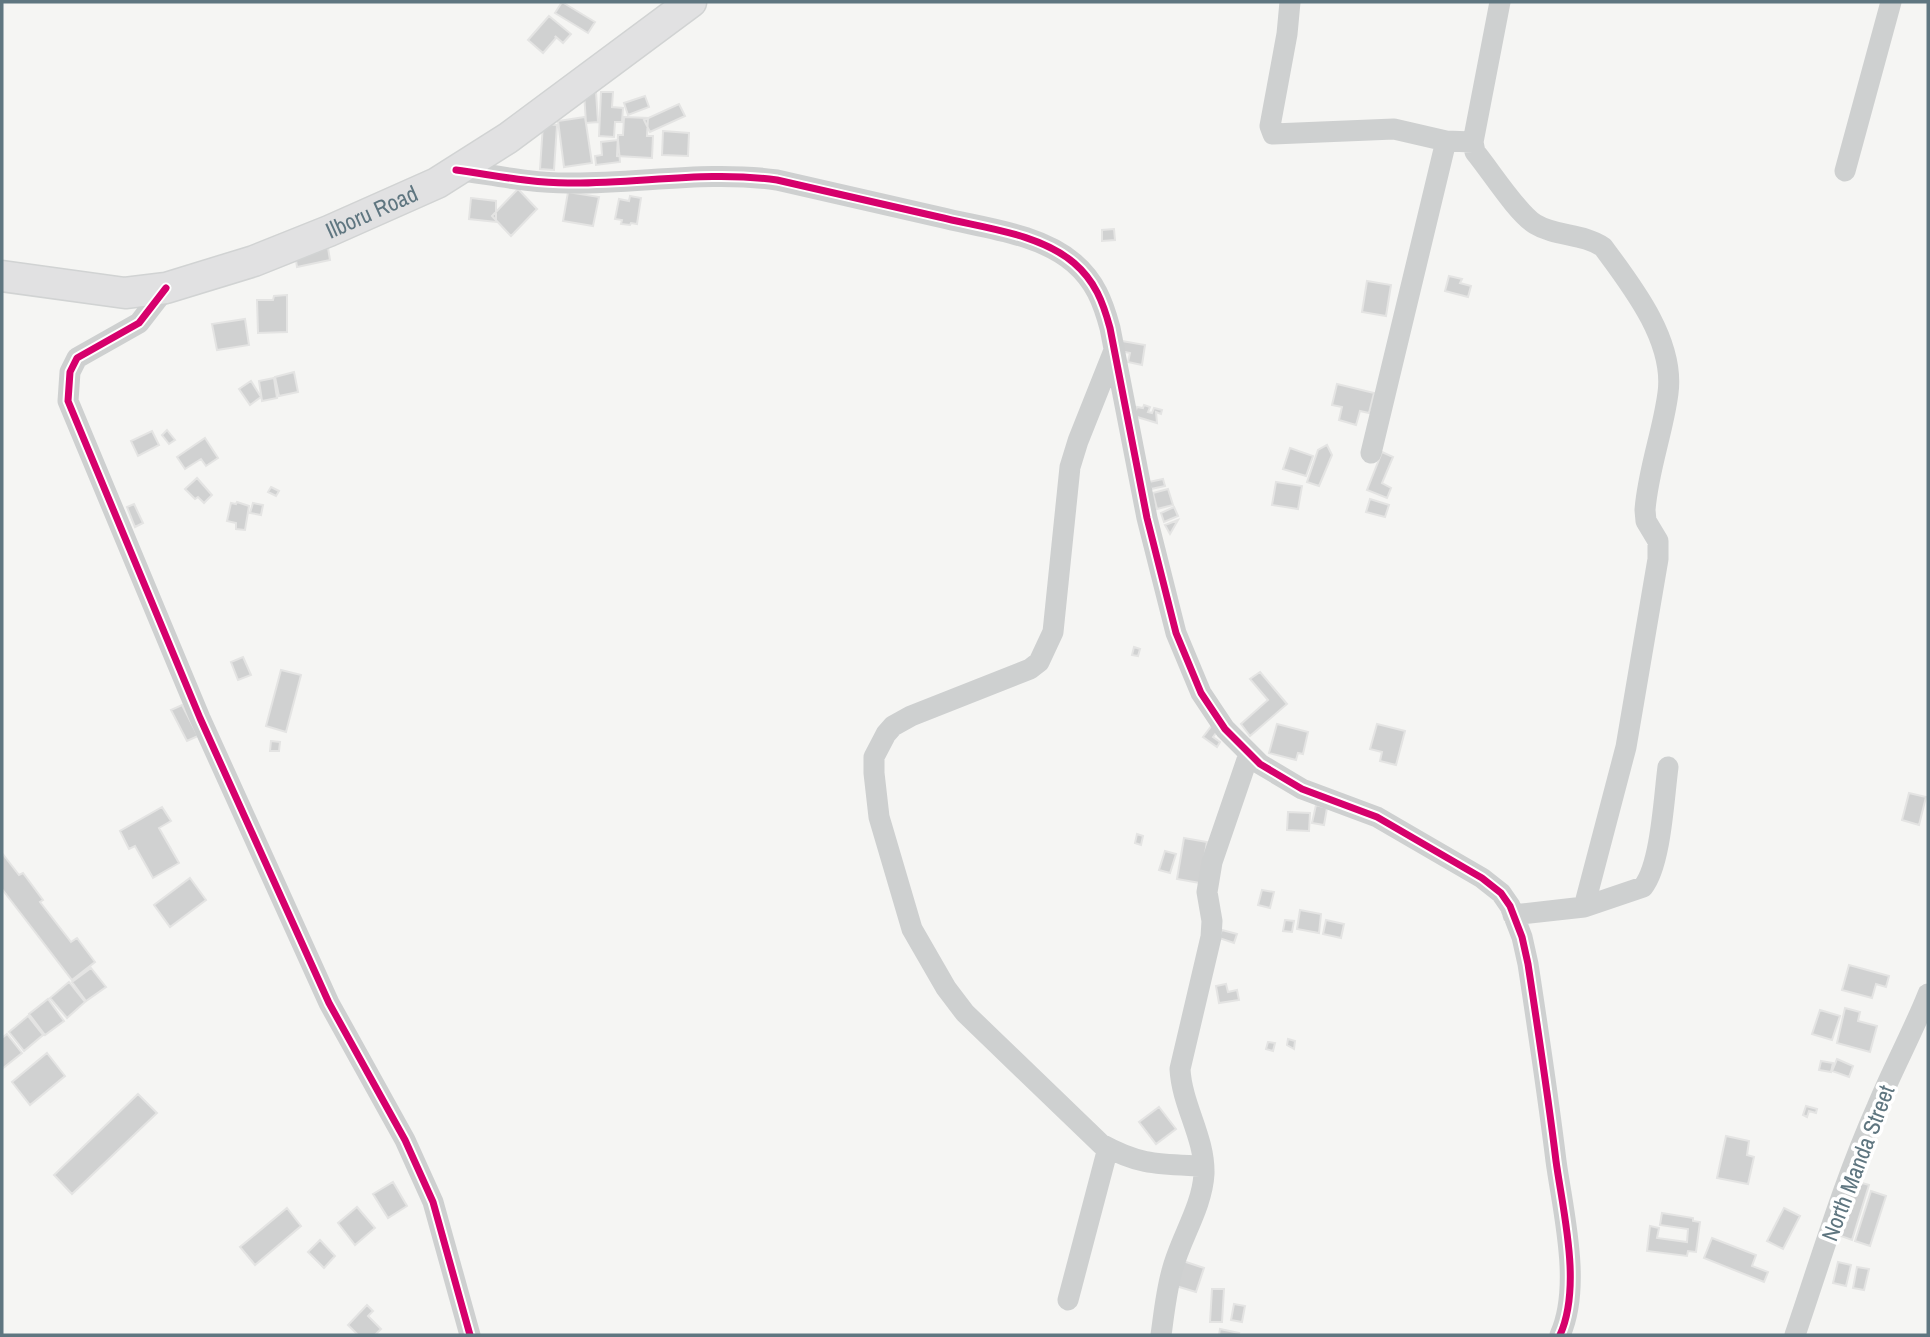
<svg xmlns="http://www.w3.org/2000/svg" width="1930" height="1337" viewBox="0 0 1930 1337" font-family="'Archivo Narrow',sans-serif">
<rect width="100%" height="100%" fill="#f5f5f3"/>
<path fill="#d0d1d1" stroke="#e4e4e3" stroke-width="2" d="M562,2L595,22L588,33L555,13Z
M549,16L571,34L563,43L555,36L556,38L543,53L528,40Z
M596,92L598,122L586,123L584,93Z
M601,92H613L612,107L623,108L622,122H615L614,137L599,136Z
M645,96L649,107L628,115L624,103Z
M679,104L685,116L650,132L644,120Z
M585,117L592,163L564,167L558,121Z
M624,117L648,118L647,136H653L652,158L617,156L618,135H623Z
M543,124L557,125L554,170L540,169Z
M663,131L689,133L688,156L662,155Z
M618,140L620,162L596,165L595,156L602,155L601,142Z
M518,189L537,209L511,236L492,216Z
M568,192L599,197L593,226L563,221Z
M630,196L641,198L637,224L631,223L630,225L621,224L622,220L615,219L619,199L629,201Z
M471,198L496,201V222L469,219Z
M1114,229L1115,240L1102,241V230Z
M328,248L330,260L297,267L295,254Z
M1449,276L1462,279L1460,283L1471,286L1468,297L1445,291Z
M1367,281L1391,285L1386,316L1362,312Z
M287,295V332L258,333L257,300H273L274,296Z
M245,319L249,345L217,350L212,324Z
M1122,341L1145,345L1142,365L1128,362L1130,353L1120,351Z
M294,372L298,392L279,396L275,377Z
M274,378L277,398L262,401L259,381Z
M251,381L261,397L250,405L239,389Z
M1337,384L1374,393L1369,413L1360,411L1356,425L1339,420L1342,407L1332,405Z
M1144,405L1150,407L1148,412L1152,413L1154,408L1162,410L1161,414L1156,412L1157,423L1134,416L1137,407L1143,408Z
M167,430L175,440L169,444L162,435Z
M152,431L159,445L138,456L131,441Z
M205,438L218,458L206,466L201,459L185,469L177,457Z
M1327,445L1332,455L1319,486L1307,482L1318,450Z
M1290,448L1313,456L1306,476L1283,469Z
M1382,452L1393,457L1382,483L1391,488L1387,498L1367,490Z
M197,478L212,495L204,503L198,497L195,499L185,489Z
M1163,479L1165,486L1151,489L1149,482Z
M1276,482L1302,486L1298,509L1272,505Z
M271,487L279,491L276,496L268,492Z
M1168,489L1173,505L1157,509L1153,493Z
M1370,499L1389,505L1385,517L1366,512Z
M237,502L249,506L245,530L236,529V523L227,521L231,503L236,504Z
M253,503L263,505L261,515L250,513Z
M134,504L143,523L135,527L127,507Z
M1174,507L1178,516L1164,522L1161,513Z
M1178,520L1170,534L1165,525Z
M1134,647L1140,649L1138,656L1132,655Z
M243,657L251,675L238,680L231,662Z
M281,670L301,675L286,732L266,726Z
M1260,672L1287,704L1250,736L1241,724L1268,700L1250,679Z
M182,705L198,736L187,741L171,710Z
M1213,724L1219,729L1213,737L1220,742L1217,747L1203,737Z
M1277,724L1308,732L1303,754L1298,753L1296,760L1269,753Z
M1377,724L1405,731L1396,765L1380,761L1382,752L1370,749Z
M271,741L280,742L279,751H270Z
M1909,793L1926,797L1919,825L1902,820Z
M1316,805L1327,808L1324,825L1312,823Z
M162,807L171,821L159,828L179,863L153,878L135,846L129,849L120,831Z
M1288,812L1310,813L1309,831L1287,830Z
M1137,834L1143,836L1141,845L1135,843Z
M1184,838L1207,842L1200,883L1177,879Z
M1165,851L1176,854L1170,873L1159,870Z
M2,853L19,875L23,873L43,900L40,902L71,942L77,938L95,962L72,980L2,889Z
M190,878L206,900L170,927L154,905Z
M1262,890L1274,892L1270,908L1258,905Z
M1300,910L1321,914L1319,933L1297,929Z
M1285,920L1294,921L1292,932L1283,931Z
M1326,920L1344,924L1341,938L1323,934Z
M1222,930L1237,934L1234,943L1219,938Z
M1849,965L1889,976L1886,987L1876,984L1872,998L1842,990Z
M91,968L106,987L86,1001L72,982Z
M69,982L85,1002L67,1018L50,998Z
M1226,984L1228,992L1237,990L1239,1000L1219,1003L1216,986Z
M48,999L64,1021L45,1035L29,1014Z
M1845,1008L1860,1012L1858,1021L1877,1026L1870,1052L1837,1043Z
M1820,1010L1840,1016L1832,1040L1812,1034Z
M28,1016L43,1035L24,1051L9,1032Z
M7,1034L22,1053L2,1069V1038Z
M1288,1039L1295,1041L1294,1049L1287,1045Z
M1268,1042L1275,1043L1273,1051L1266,1049Z
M47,1053L65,1076L30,1105L12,1082Z
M1837,1059L1853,1066L1849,1077L1832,1071Z
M1821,1061L1833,1063L1831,1072L1819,1070Z
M138,1094L157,1113L72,1194L54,1175Z
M1806,1106L1817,1109L1816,1113L1809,1111L1807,1117L1803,1115Z
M1159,1107L1176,1129L1156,1144L1139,1122Z
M1726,1136L1749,1141L1747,1155L1754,1157L1748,1184L1717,1178Z
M1855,1181L1869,1185L1852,1240L1838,1235Z
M393,1182L407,1206L388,1218L373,1194Z
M1871,1191L1886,1196L1870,1246L1855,1241Z
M357,1207L375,1228L355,1245L338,1223Z
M287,1208L301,1226L255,1265L240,1247Z
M1784,1208L1800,1216L1783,1249L1767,1241Z
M1662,1213L1693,1218V1221L1700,1222L1696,1252L1688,1251L1687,1256L1647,1251L1650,1226L1659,1228L1657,1238L1687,1242L1688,1229L1660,1225Z
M1712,1238L1756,1255L1752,1266L1768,1272L1764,1282L1704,1258Z
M320,1240L335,1256L324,1268L308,1252Z
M1183,1261L1204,1268L1196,1292L1176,1286Z
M1838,1262L1851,1265L1846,1286L1833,1283Z
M1857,1267L1869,1269L1864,1290L1853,1288Z
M1212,1289H1224L1222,1322H1210Z
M1234,1304L1245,1306L1242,1322L1231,1320Z
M367,1305L373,1311L368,1316L381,1329L375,1335H358L348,1325Z
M1220,1329L1239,1333L1238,1335H1219Z"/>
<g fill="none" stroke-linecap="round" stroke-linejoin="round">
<g stroke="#d1d3d3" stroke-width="33">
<g id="secondary">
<path id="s1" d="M2,276L125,293L166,288L254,261L329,231L437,183L508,138L691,2"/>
</g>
</g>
<path stroke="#ced0d0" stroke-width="21" d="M1290,2L1287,34L1270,126L1273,134L1394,129L1446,141L1473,142
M1500,2L1473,142L1475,152C1490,170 1517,213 1535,224C1556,237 1583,233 1603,247C1632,286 1675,341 1668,393C1663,432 1648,470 1645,510L1646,521L1658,541V559L1626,747L1584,907
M456,170C493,175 530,183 568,183C638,184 707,170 777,180C831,192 885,205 939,217C983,228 1039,233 1074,263C1095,281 1103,302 1110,328L1147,518L1176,633L1201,693L1225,729L1260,764L1302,789L1377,817L1482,878L1501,893L1510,906L1522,937L1528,964C1538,1030 1548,1095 1556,1161C1563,1212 1582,1286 1560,1335
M1845,171L1891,2
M166,288L139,323L77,358L70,372L68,401L200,718L329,1003L405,1140L433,1202L470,1335
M1113,353L1078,441L1070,467L1053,632L1039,662L1030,669L911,716L893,726L886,734L874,757V773L879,817L912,929L946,988L965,1013L1101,1144C1141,1166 1159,1164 1203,1166
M1371,453L1446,141
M1513,915L1584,907L1643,887C1661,865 1664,796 1668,767
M1068,1300L1108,1148
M1161,1335C1164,1314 1166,1292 1172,1271C1180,1239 1202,1208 1204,1174C1205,1137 1182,1106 1180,1069L1211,937L1212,921L1207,892L1212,862L1249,754
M1795,1335C1821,1259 1844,1181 1877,1107C1893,1068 1913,1032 1928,994"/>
<use href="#secondary" stroke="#e1e1e2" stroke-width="30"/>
<g stroke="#fff" stroke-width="11">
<path id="cycleway" d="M456,170C493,175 530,183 568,183C638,184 707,170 777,180C831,192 885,205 939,217C983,228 1039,233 1074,263C1095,281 1103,302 1110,328L1147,518L1176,633L1201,693L1225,729L1260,764L1302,789L1377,817L1482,878L1501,893L1510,906L1522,937L1528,964C1538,1030 1548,1095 1556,1161C1563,1212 1582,1286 1560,1335
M166,288L139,323L77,358L70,372L68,401L200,718L329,1003L405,1140L433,1202L470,1335"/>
</g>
<use href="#cycleway" stroke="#d6006c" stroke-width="7"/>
</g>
<g text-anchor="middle" stroke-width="7" stroke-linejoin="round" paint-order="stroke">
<g font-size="23" fill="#5f7680" stroke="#fff">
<text dy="8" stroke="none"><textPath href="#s1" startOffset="385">Ilboru Road</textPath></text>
<text transform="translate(1858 1163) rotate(-69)" y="8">North Manda Street</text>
</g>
</g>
<rect width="1930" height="1337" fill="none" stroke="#5f7680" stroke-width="7"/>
</svg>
